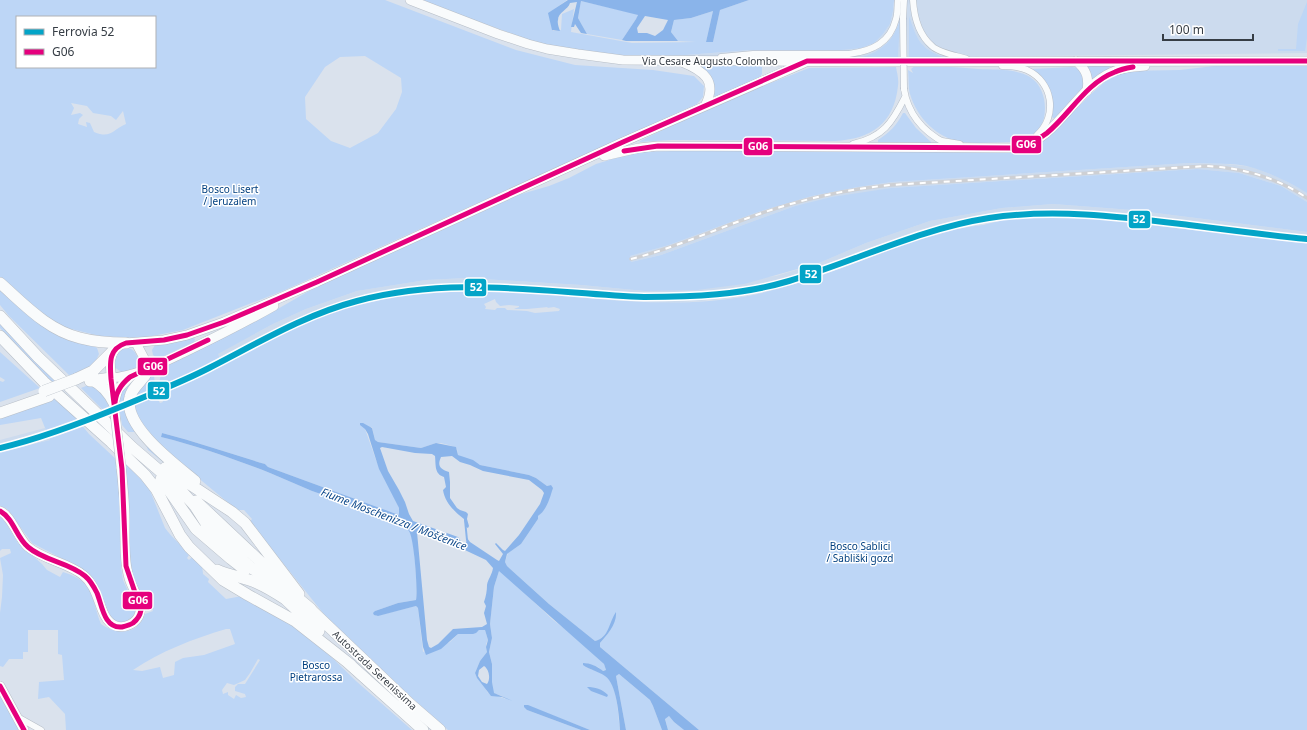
<svg xmlns="http://www.w3.org/2000/svg" width="1307" height="730" viewBox="0 0 1307 730" font-family="'Noto Sans',sans-serif">
<rect width="100%" height="100%" fill="#dae2ed"/>
<path fill="#ccdbee" d="M894,0H1307V53L944,57L932,53L923,46L916,36L909,17V58H898L899,22L897,29L883,47L873,54L862,57L674,56L750,50H841L883,34L890,24L893,11Z
M1189,163L1226,164L1253,167L1280,178L1303,190L1307,193V202L1281,186L1239,173L1197,169L891,188L795,206L661,255L631,262L630,256L669,245L758,212L812,196L858,187L892,182Z
M1053,204L1132,210L1307,232V243L1106,220L1073,217L1007,219L954,230L925,238L865,261L771,291L740,297L699,301L668,303L614,300L516,292L474,289L331,312L298,326L223,365L217,354L273,324L306,309L357,291L426,280L467,278L581,285L645,291L776,276L819,263L866,243L930,221L1002,208Z
M45,428L50,440L0,452V440Z"/>
<path fill="#bdd6f6" fill-rule="evenodd" d="M0,0H385L516,50L575,65L653,70L694,76L704,86L703,97L697,104L285,290L183,330L142,338L100,336L63,327L30,305L0,278ZM17,17H155V67H17ZM365,56L401,78L402,92L396,109L378,133L350,148L331,141L306,119L305,97L325,67L340,57ZM71,103L87,106L93,113L111,116L116,120L123,111L126,124C112,130 111,139 94,132L90,123L86,122L87,127L78,124L79,119L83,115L80,113L71,115L74,108Z
M424,0H567L549,13L553,31L561,30L562,14L574,9L571,32L632,43L696,42L678,41L671,32L674,20L691,18L713,11L706,42H713L720,10L749,0H894L893,11L890,24L883,34L874,43L861,48L841,50H750L673,56L614,55L549,47L430,4Z
M581,1L637,14L638,16L622,40L587,34L578,18Z
M1307,2V38L1305,51H1278V49H1296L1298,24Z
M909,16C917,38 919,49 944,57L909,58Z
M900,20L898,58L862,57C882,52 894,39 900,20Z
M702,64L760,66L762,67V74L760,77L715,97L701,68Z
M916,65C937,66 958,67 978,69C994,70 1015,68 1030,77C1043,85 1047,103 1044,118C1041,132 1028,139 1015,142C998,142 979,144 962,142C937,138 917,118 910,94C908,87 909,78 908,70L913,73L911,69Z
M1089,65H1109L1110,67L1096,79H1091L1087,67Z
M1214,66H1307V193C1291,183 1272,174 1254,168C1234,162 1210,164 1189,163L892,182L858,187L812,196L758,212L669,245L630,256L631,262L661,255L795,206L832,197L891,188L1197,169L1239,173L1281,186L1307,202V232L1132,210L1053,204L1002,208L930,221L866,243L819,263L744,284L697,290L645,291L581,285L467,278L426,280L357,291L306,309L273,324L218,354L223,365C258,347 293,327 330,313C364,300 404,291 441,290C542,286 642,314 742,297C815,284 881,249 951,230C962,228 972,226 983,225C992,223 1001,220 1010,219C1041,216 1074,217 1106,220L1307,243V730H699L600,647V643L609,632L615,614C611,625 607,638 595,641L549,604L507,566L505,562L508,553L521,544L538,519V516C547,509 548,496 551,485L547,486L536,478L529,475L480,465L458,455L457,449L452,446L441,443H436L421,448L378,442L375,440L372,427L365,429L376,460L399,508V515L268,467L265,464C231,454 197,442 162,433L161,437C198,446 234,459 270,473C284,479 298,485 312,491C327,496 404,522 410,531C414,538 418,590 416,600L398,603L375,611L376,616L416,606L418,608L423,652L450,642L458,634C465,633 474,635 479,630H485L488,640L486,644L487,652L480,661L475,673C478,681 484,685 488,693L506,699L502,696L493,693L492,682V664L489,652L492,638L490,624L494,587L499,571H501L553,620L569,632L604,664L606,670L602,671L598,667L585,663L587,668C594,670 602,672 607,677C618,687 618,716 620,730H590L526,705H524L527,710L581,730H448L365,656L327,618L250,522L252,519L244,510H237L150,438L133,409L135,391L141,383L152,375H154L156,396L160,403L163,402C159,388 156,376 168,365L269,314L321,284L511,197L549,186L569,178L596,164L636,152L672,151H1003L1046,139L1091,94L1107,80L1124,71L1180,70ZM495,299L496,302L500,306L509,305L519,306V307L514,309H527L548,307L547,308L554,307L560,309L559,311L535,313L527,311L507,310L505,308H497L495,310L485,309L486,307L484,304Z
M896,67C897,73 899,79 898,86C894,124 871,139 835,141L672,140L638,142L710,107L809,68Z
M1072,67L1079,68C1081,72 1085,79 1084,83C1082,95 1064,110 1055,119L1052,117C1055,94 1049,83 1032,69Z
M903,113H905L916,128L931,142V144H878V140C889,133 897,125 903,113Z
M0,290L97,348L99,354L93,367L71,377L9,316L0,305Z
M0,321L59,381L53,384L0,328Z
M192,337L195,339L194,342L162,357L157,358L153,355L152,350L155,345Z
M123,348C135,346 142,359 135,369L123,373L114,367L115,354Z
M0,352L40,388L0,402V381L3,382L5,380L0,377Z
M140,375L125,404L191,484L148,450L145,442L135,432H128L122,425L118,401L120,392L134,378Z
M91,384L109,398L112,419L81,388Z
M53,398L71,412L89,434L118,461L122,547L121,567L123,580L135,606L136,611L132,619L123,623L112,620L95,580L84,570L32,543L7,509L0,506V452L50,440L41,418L0,425V416Z
M126,464L149,488L165,528C172,538 182,545 189,555L187,558L189,560L192,557L202,565L203,574L209,579L208,582L226,599L242,596L295,627L316,642L356,681L412,730H66L65,714L49,697L38,699L39,682L64,680L62,655L58,654V630H28V652H23V659H9L3,667L0,666V613L2,597L3,575L0,558L11,553L10,549H2L0,551V516L3,518L18,543L42,564L47,570L60,577L63,572C97,583 90,596 101,624C117,635 137,636 145,614L153,611L148,601H143L136,585L131,570L125,466ZM226,629H230L235,644L204,655L183,658L175,662L174,675L163,678L160,667L142,671L133,670C161,651 193,639 226,629ZM258,659L260,660L245,684H238L235,687V691L245,694L246,697L241,698L236,695L234,699L228,695V692L223,694L222,690L227,683L234,685L245,680L250,673Z
M619,674L650,700L653,706L662,730H626L616,676Z
M0,696L19,730H0Z
M669,716L674,722L684,730H668L665,718Z"/>
<path fill="#8ab4ea" fill-rule="evenodd" d="M568,0H749L720,10L713,42H706L713,11L691,18L674,20L671,32L678,41H626L622,40L636,19L638,15L581,1L578,18L587,34L581,33L575,24L574,27H571L577,2L570,3C568,10 558,12 558,20C557,23 559,28 560,31L552,30L548,13ZM645,16L668,20L663,30L655,36L647,33H638L637,28Z
M360,423H363L372,428L375,440L378,442L421,448L436,443L456,447L458,455L473,460L480,465L529,475L536,478L547,486L551,485L553,488C550,497 547,510 538,516V519L521,544L507,554L505,562L507,566L549,604L595,641C609,638 609,622 616,612C617,624 607,635 600,643V647L699,730H684L674,722L669,716L665,719L668,730H662L653,706L650,700L619,674L616,676L626,730H620C619,716 617,684 605,676C598,671 590,670 583,665V663C590,663 597,666 603,671L606,670L604,664L499,571L494,587L490,624L492,638L489,652L492,664V682L494,693L513,701L502,697L491,696L477,678L475,673L480,661L487,652L486,647L488,640L485,630H479L476,633L473,634H458L441,649L426,655L423,647L418,608L416,606L378,616L374,615L373,613L375,611L398,603L416,600C418,590 414,538 409,531C404,522 327,496 312,491C298,485 284,479 270,473C234,459 198,446 161,437L162,433C197,442 231,454 265,464L268,467L399,515V508L379,469L368,434L365,429L360,425ZM382,447L415,453L432,454L435,456C436,464 434,474 444,477L446,487L443,490C445,503 455,512 464,519L466,527L468,528L469,526L467,519L468,514L466,512L460,510L457,508L450,498V482L449,472C440,469 437,466 441,457L452,456L460,462L470,465L483,471L529,480L542,490L544,493L540,504L519,535L505,551L503,550L496,543L495,544L503,554L499,561L497,560L470,542L467,538L466,543H462L458,537L413,521L409,514L405,502L399,490L388,471L380,448ZM417,532L450,543L486,560L493,568C492,575 488,579 487,585C487,591 486,596 484,602L486,606L484,613L487,624L482,627L453,629L438,644L431,648L429,647L427,640ZM484,666C489,669 491,679 487,684L482,682L478,676L479,670Z
M587,687C595,687 602,689 608,695L607,697L591,691Z
M524,705H528L590,730H581L527,710L524,707Z"/>
<g fill="none" stroke-linecap="round" stroke-linejoin="round">
<path stroke="#8ab4ea" stroke-width="2" d="M465,520L467,540"/>
<g stroke="#b7bec7" stroke-width="7">
<path id="street" d="M913,0C914,16 919,35 932,46C939,53 958,56 967,59
M903,18L904,0
M721,57L753,54H849C872,51 890,43 896,19C898,13 897,6 898,0
M1002,66C1010,66 1019,66 1027,70C1053,82 1058,116 1037,135
M904,89C908,114 924,132 945,143
M942,141L960,144
M853,144C883,137 892,123 905,97
M16,716L41,730"/>
</g>
<g stroke="#b7bec7" stroke-width="10">
<path id="primary" d="M410,0L498,34L528,44L547,49L578,54L623,60L875,62L1307,61
M1076,61C1087,70 1089,78 1087,91
M682,62C704,71 718,81 705,106
M604,156L639,148L658,146L1017,148C1057,140 1076,88 1112,72C1123,67 1134,67 1145,66
M136,343L144,358L147,369
M111,378C137,376 159,364 183,353C214,338 244,323 274,306
M115,400L118,389L132,375
M115,414L110,362L113,351L120,345L126,343L164,340L187,335L224,322L317,282L623,142L804,63
M0,511C10,514 18,537 27,546C43,560 67,562 83,575C101,589 98,617 114,625C124,630 138,623 140,612C142,600 132,589 129,578C124,560 125,540 125,521C125,503 123,485 121,467
M0,686L24,730"/>
</g>
<g stroke="#b7bec7" stroke-width="12">
<path id="highway" d="M0,283C24,304 47,330 80,338C95,342 110,343 126,343
M0,316L38,357L133,448L175,484L195,506L209,528L251,568L287,589L311,609
M0,336L44,382L111,442L145,475L156,489L180,535L189,547L223,580L248,595L295,621L351,665
M147,369C148,377 132,386 130,397C122,426 176,465 195,481
M76,379L93,371L113,351
M92,380C103,385 109,393 114,403
M90,381L111,378
M0,413L49,396
M165,468L232,512L245,523L299,594
M161,479L196,529L231,559L245,570
M196,501L280,580
M217,570C230,576 244,577 257,583C266,587 276,593 285,599L319,631
M305,604L410,704L440,730
M346,661L423,730"/>
</g>
<use href="#street" stroke="#f9fbfc" stroke-width="6"/>
<use href="#primary" stroke="#f9fbfc" stroke-width="9"/>
<use href="#highway" stroke="#f9fbfc" stroke-width="11"/>
<g stroke="#ced0d4" stroke-width="3.5">
<path id="rail" d="M631,259C671,249 709,232 748,218C794,201 841,190 890,185L1206,166C1243,168 1276,177 1307,198"/>
</g>
<use href="#rail" stroke="#fff" stroke-width="2" stroke-dasharray="6" stroke-linecap="butt"/>
<g stroke="#b7bec7" stroke-width="7" stroke-linecap="butt">
<path id="street-bridge" d="M903,18L904,89"/>
</g>
<g stroke="#b7bec7" stroke-width="10" stroke-linecap="butt">
<path id="primary-bridge" d="M115,414L121,467"/>
</g>
<g stroke="#b7bec7" stroke-width="12" stroke-linecap="butt">
<path id="highway-bridge" d="M44,391L76,379"/>
</g>
<use href="#street-bridge" stroke="#f9fbfc" stroke-width="6"/>
<use href="#primary-bridge" stroke="#f9fbfc" stroke-width="9"/>
<use href="#highway-bridge" stroke="#f9fbfc" stroke-width="11"/>
<g stroke="#fff" stroke-width="8">
<path id="bus-1" d="M624,151L658,146L1017,148C1028,144 1038,140 1047,133C1070,114 1086,83 1115,72C1121,69 1127,68 1133,67
M115,408C114,394 120,385 130,377L208,340
M0,511C14,519 16,537 28,547C44,561 68,562 85,576C90,580 94,587 97,593C102,605 104,629 122,627C126,626 130,625 133,623C138,619 140,616 141,610L126,566L122,469L111,379C110,363 108,349 126,343L164,340L187,335L224,322L317,282L623,142L807,61H1307
M0,686L24,730"/>
</g>
<use href="#bus-1" stroke="#e5007d" stroke-width="5"/>
<g stroke="#fff" stroke-width="9">
<path id="rail-1" d="M0,448C43,438 84,422 125,405C153,393 182,382 209,368C258,343 304,315 357,301C453,275 548,293 644,297C693,297 742,295 789,281C856,261 919,229 989,218C1055,208 1123,217 1189,225C1228,230 1268,235 1307,239"/>
</g>
<use href="#rail-1" stroke="#03a4c7" stroke-width="6"/>
</g>
<g text-anchor="middle" stroke-width="3" stroke-linejoin="round" paint-order="stroke">
<g font-size="10" fill="#363d45" stroke="#fff">
<text x="710" y="65">Via Cesare Augusto Colombo</text>
<text transform="translate(375 670) rotate(43)" y="4">Autostrada Serenissima</text>
</g>
<g font-size="10" fill="#003f7f" stroke="#fff">
<text x="230" y="193">Bosco Lisert<tspan x="230" dy="12">/ Jeruzalem</tspan></text>
<text x="860" y="550">Bosco Sablici<tspan x="860" dy="12">/ Sabliški gozd</tspan></text>
<text x="316" y="669">Bosco<tspan x="316" dy="12">Pietrarossa</tspan></text>
</g>
<g font-size="11" font-style="italic" fill="#0d488a" stroke="#fff">
<text transform="translate(394 519) rotate(21)" y="4">Fiume Moschenizza / Moščenice</text>
</g>
</g>
<g stroke="#fff" stroke-width="1.5">
<rect x="1011" y="135" width="31" height="19" rx="4" fill="#e5007d"/>
<rect x="743" y="137" width="30" height="19" rx="4" fill="#e5007d"/>
<rect x="1128" y="210" width="23" height="19" rx="4" fill="#03a4c7"/>
<rect x="799" y="264" width="23" height="20" rx="4" fill="#03a4c7"/>
<rect x="464" y="278" width="23" height="19" rx="4" fill="#03a4c7"/>
<rect x="137" y="357" width="31" height="19" rx="4" fill="#e5007d"/>
<rect x="147" y="381" width="23" height="19" rx="4" fill="#03a4c7"/>
<rect x="122" y="591" width="31" height="19" rx="4" fill="#e5007d"/>
</g>
<g font-size="11" text-anchor="middle" font-weight="bold" fill="#fff">
<text x="1026" y="148">G06</text>
<text x="758" y="150">G06</text>
<text x="1139" y="223">52</text>
<text x="811" y="278">52</text>
<text x="476" y="291">52</text>
<text x="153" y="370">G06</text>
<text x="159" y="395">52</text>
<text x="138" y="604">G06</text>
</g>
<rect x="16" y="16" width="140" height="52" fill="#ffffff" stroke="#afb1b5"/>
<rect x="24" y="29" width="20" height="6" fill="#03a4c7" stroke="#afb1b5"/>
<text x="52" y="36" font-size="12" fill="#363d45">Ferrovia 52</text>
<rect x="24" y="49" width="20" height="6" fill="#e5007d" stroke="#afb1b5"/>
<text x="52" y="56" font-size="12" fill="#363d45">G06</text>
<path d="M1163 34v6h90v-6" fill="none" stroke="#363d45" stroke-width="2"/>
<text x="1169" y="34" font-size="12" fill="#363d45" stroke="#ffffff" stroke-width="3" paint-order="stroke">100 m</text>
</svg>
